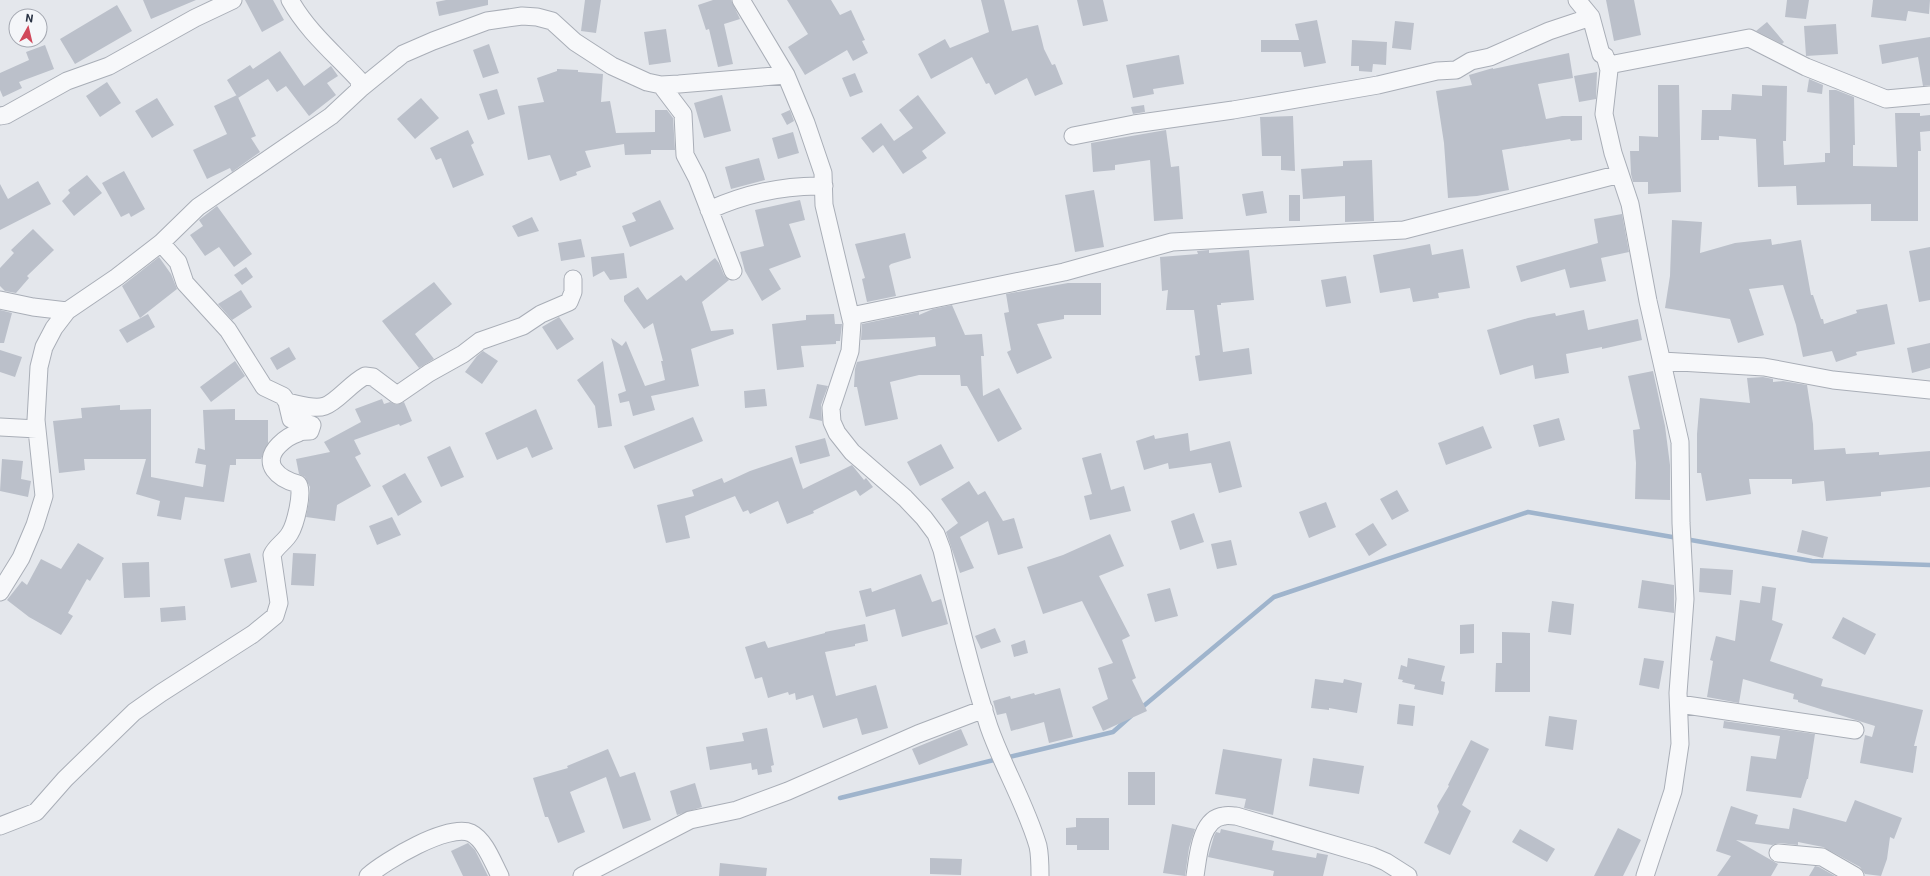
<svg xmlns="http://www.w3.org/2000/svg" width="1930" height="876" viewBox="0 0 1930 876" font-family="Roboto,sans-serif">
<rect width="100%" height="100%" fill="#e4e7ec"/>
<g fill="none" stroke-linecap="round" stroke-linejoin="round">
<path stroke="#9fb4cc" stroke-width="4.5" d="M1685,539L1812,561L1930,565
M1140,709L1274,597L1528,512L1678,538
M1005,758L1113,732L1131,716
M840,798L998,759"/>
</g>
<path fill="#bbc0ca" d="M143,0H196L151,19Z
M245,0H273L284,20L262,32Z
M446,0H488V5L439,16L436,2Z
M585,0H601L596,33L581,31Z
M713,0H731L740,19L724,24L733,64L718,67L709,29L706,30L698,5Z
M787,0H831L840,15L851,10L865,40L862,41L868,53L853,61L847,50L805,75L788,47L808,34Z
M981,0H1004L1012,31L1038,25L1044,49L1052,65L1055,64L1063,84L1035,96L1027,78L995,95L989,83L986,84L972,57L931,79L918,54L945,39L950,48L989,32Z
M1077,0H1103L1108,21L1083,26Z
M1606,0H1634L1641,35L1614,41Z
M1787,0H1809L1806,19L1785,17Z
M1873,0H1930L1929,14L1908,11L1906,21L1871,17Z
M117,5L132,31L75,64L60,39Z
M1317,20L1326,63L1304,67L1301,52H1261V40H1299L1295,24Z
M1395,21L1414,23L1411,50L1392,48Z
M1767,22L1784,42L1782,44L1756,31Z
M1836,24L1838,54L1806,56L1804,26Z
M666,29L671,62L649,65L644,32Z
M1930,37V85L1923,86L1918,57L1882,64L1879,45Z
M1352,40L1387,42L1386,65L1373,64L1372,72L1359,71V66H1351Z
M489,44L499,73L483,78L473,50Z
M45,45L54,69L19,82L22,88L3,97L0,90V73L29,60L26,52Z
M280,51L304,86L331,66L338,76L327,83L336,95L309,116L286,86L277,92L268,79L238,98L227,80L250,65L253,69Z
M1569,53L1573,78L1538,84L1546,119L1562,116H1582V140L1571,141L1570,139L1502,150L1509,190L1477,196L1448,198L1444,143L1436,91L1472,85L1469,75L1493,68V69Z
M1179,55L1184,84L1153,89L1154,94L1133,98L1126,65Z
M557,69L578,70V72L603,74L601,102L610,101L616,133L655,132V110H667L673,118L675,150H651V154L625,155L624,144L585,151L591,167L576,172L577,175L560,181L550,155L528,160L518,106L544,102L537,78L557,71Z
M1597,72L1596,99L1579,102L1574,76Z
M855,73L863,92L850,97L842,78Z
M1809,79L1823,85L1822,94L1807,92Z
M107,82L121,103L100,117L86,96Z
M1658,85H1679L1681,192L1648,194V182H1633L1631,174L1630,151H1639V136L1658,137Z
M1762,85L1787,86L1786,141H1783L1784,165L1825,162V153H1830L1829,90H1836L1854,97L1855,145H1853V166L1897,167L1895,113H1920V116L1930,115V131L1920,132L1921,151H1918V221H1871V204L1797,205L1796,186L1758,187L1756,139L1719,136V140H1701L1702,110H1731L1732,94L1762,96Z
M497,89L505,114L488,120L479,94Z
M237,95L256,136L251,138L260,152L232,172L230,168L207,179L193,150L227,134L214,106Z
M722,95L731,131L704,138L694,103Z
M918,95L946,133L922,151L927,158L903,174L883,145L873,153L861,138L881,123L894,141L913,128L899,110Z
M157,98L174,125L152,138L135,111Z
M421,98L439,118L415,139L397,119Z
M1144,105L1145,112L1133,114L1131,107Z
M790,110L794,121L787,125L781,114Z
M1293,116L1295,171L1281,170V156H1262L1260,117Z
M468,130L474,143L471,145L484,175L453,188L441,158L436,160L430,148Z
M1166,130L1171,167L1179,166L1183,219L1154,221L1150,160L1115,165V170L1093,172L1091,143Z
M793,132L799,153L778,159L772,138Z
M759,158L765,180L731,189L725,167Z
M1372,160L1374,221L1345,222V196L1303,199L1301,169L1343,166V161Z
M124,171L145,209L131,217L129,213L121,217L102,183Z
M87,175L102,193L74,216L62,201L70,193L68,190Z
M38,181L51,204L0,230V184L8,199Z
M1094,190L1104,247L1075,252L1065,195Z
M1263,191L1267,213L1246,216L1242,194Z
M1289,195H1300V221H1289Z
M660,200L674,229L630,247L622,226L636,221L632,213Z
M800,200L805,220L789,224L801,257L769,269L781,289L762,301L745,271L740,252L764,246L755,210Z
M217,206L252,254L234,267L219,247L205,256L190,235L203,226L199,220Z
M1622,214L1629,252L1601,258L1606,281L1570,288L1565,269L1521,282L1516,266L1598,243L1594,219Z
M532,217L539,231L518,237L512,226Z
M1672,220L1702,222L1700,253L1735,243L1771,239L1772,245L1801,240L1811,295H1813L1821,319H1823L1824,324L1857,313L1856,310L1887,304L1895,344L1856,352L1857,355L1836,362L1832,351L1803,357L1796,325L1783,285L1749,289L1764,335L1738,343L1730,319L1665,308L1670,276Z
M33,229L54,250L27,276L29,278L16,293L5,291L0,286V268L14,253L11,250Z
M905,233L911,258L891,264L889,266L896,296L867,302L862,279L865,278L855,244Z
M581,239L585,257L561,261L558,243Z
M1430,244L1432,255L1463,249L1470,288L1438,293L1439,298L1413,302L1410,288L1380,293L1373,255Z
M1930,247V300L1919,302L1909,251Z
M1209,250V253L1249,250L1254,300L1221,303V305H1217L1223,352L1249,348L1252,374L1199,381L1195,356L1200,355L1194,310H1166L1168,290L1162,291L1160,257L1198,254L1197,251Z
M624,253L627,278L610,280L604,271L593,277L591,257Z
M159,257L171,274L177,289L140,318L122,286Z
M715,258L719,263L724,275L729,280L702,302L711,331L733,329L734,334L691,349L699,386L651,396L655,410L633,416L629,401L620,403L618,394L626,391L611,338L622,346L626,341L645,386L665,380L661,361H663L653,323L644,329L624,301V296L638,287L647,300L681,275L686,281Z
M246,267L253,277L242,285L234,275Z
M1346,276L1351,303L1326,307L1321,280Z
M434,282L452,304L415,334L434,359L419,368L382,321Z
M1068,283H1101V315H1064V319L1037,324L1052,358L1017,374L1007,352L1011,350L1004,313L1009,312L1006,294Z
M241,290L252,307L232,320L218,304Z
M952,305L965,335L982,334L984,356H981L983,396L999,388L1022,429L998,442L967,386H961L960,375H919L890,382L898,419L865,426L857,387H854L855,369L857,362L936,346L935,337L861,340L862,324L919,312V315L933,309Z
M0,310L12,313L4,343H0Z
M1584,310L1588,330L1638,319L1642,340L1602,349V347L1566,354L1569,373L1535,379L1533,365L1500,375L1487,330L1528,318L1555,313L1556,316Z
M148,314L155,327L127,343L119,330Z
M834,314L835,324H842L840,341H836V344L801,346L804,367L777,370L772,324L806,320V315Z
M559,317L574,339L557,350L542,327Z
M1930,343V368L1912,373L1907,348Z
M289,347L296,359L277,370L270,358Z
M0,350L22,357L15,377L0,372Z
M483,351L498,361L482,384L465,372L477,356Z
M235,361L245,376L211,402L200,387Z
M603,361L612,426L598,428L595,406L577,380Z
M1653,371L1665,426L1670,465V500L1635,499L1636,463L1633,430L1640,429L1628,376Z
M1763,377L1773,379V382L1783,381L1807,385L1813,424L1814,450L1845,448L1846,454L1879,452V455L1930,451V487L1881,492V496L1826,501L1824,481L1792,484V479H1749L1751,494L1706,501L1701,473H1697V434L1700,398L1750,403L1747,378Z
M817,384L828,386L821,405L822,421L809,418Z
M765,389L767,406L745,408L744,391Z
M382,399L384,404L390,402L397,405L404,402L412,421L400,426L399,424L354,440L361,454L355,457L371,486L337,505L335,521L306,517L309,501L310,487L305,477L299,474L296,459L330,452L324,442L361,422L355,409Z
M120,405V410L151,409V477L203,487L206,465L195,463L198,448L205,450L203,410L235,409V420H268V443L261,459H236V465H230L224,502L185,497L181,520L157,516L160,501L136,494L146,459H84L85,470L59,473L53,421L82,418L81,408Z
M536,409L553,449L532,458L527,447L497,460L485,433Z
M693,417L703,441L634,469L624,446Z
M1559,418L1565,440L1539,447L1533,425Z
M1483,426L1492,448L1446,465L1438,443Z
M1188,433L1190,451L1230,441L1242,487L1219,493L1211,463L1169,469L1168,463L1144,470L1136,441L1154,435L1155,439Z
M825,438L830,456L800,464L795,446Z
M941,444L954,468L920,486L907,462Z
M450,446L464,477L441,487L427,457Z
M1101,453L1111,490L1124,486L1131,511L1090,520L1084,496L1092,494L1082,458Z
M792,457L803,489L852,465L864,480L866,478L873,487L860,496L856,490L813,511L814,513L787,524L778,501L750,514L748,510L743,512L735,496L685,516L690,538L666,543L657,505L694,496L692,490L722,478L724,483L750,471Z
M2,459L23,461L21,479L31,481L28,497L0,491Z
M405,473L422,502L398,516L382,486Z
M969,481L978,495L985,491L1003,521L1014,518L1023,548L998,555L988,521L960,537L974,568L960,573L946,532L958,523L941,499Z
M1397,490L1409,511L1392,520L1380,499Z
M1326,502L1336,527L1309,538L1299,512Z
M1194,513L1204,542L1180,550L1171,521Z
M392,517L401,535L377,545L369,526Z
M1373,523L1387,545L1369,556L1355,534Z
M1802,530L1828,537L1823,558L1797,552Z
M1110,534L1124,566L1099,576L1130,636L1122,640L1136,678L1132,680L1147,711L1103,731L1092,707L1108,699L1098,668L1113,663L1082,601L1043,614L1027,567L1063,555Z
M1231,540L1237,565L1217,569L1211,544Z
M78,543L104,558L90,581L87,579L68,613L73,616L61,635L29,617L7,600L22,581L27,585L41,559L61,569Z
M250,553L257,582L231,588L224,559Z
M293,553L316,554L314,586L291,585Z
M149,562L150,597L124,598L122,563Z
M1700,568L1733,570L1731,595L1699,592Z
M921,574L932,602L941,599L948,624L902,637L895,609L866,617L859,591L871,588L872,592Z
M1642,580L1674,585V613L1638,608Z
M1762,586L1776,588L1772,620L1783,624L1770,661L1823,679L1821,686L1923,710L1914,746H1917L1913,773L1860,763L1865,735L1872,737L1875,726L1798,702V700L1793,699L1794,694L1743,679L1739,703L1707,697L1713,661L1710,660L1716,636L1735,641L1740,600L1760,603Z
M1170,588L1178,616L1155,622L1147,594Z
M1552,601L1574,604L1571,635L1548,632Z
M185,606L186,620L161,622L160,608Z
M1843,617L1876,634L1865,655L1832,638Z
M865,624L868,641L855,644V646L825,652L836,696L876,685L888,728L862,735L857,718L823,728L813,695L796,700L795,693L789,695L788,692L768,698L762,677L755,679L745,647L765,641L768,648L825,633V632Z
M1474,624V653L1460,654V625Z
M995,628L1001,642L981,649L975,636Z
M1502,632L1530,633V692H1495L1496,663H1502Z
M1025,640L1028,653L1014,657L1011,645Z
M1408,658L1445,666L1441,681L1445,682L1443,695L1414,689L1415,685L1402,682L1403,680L1398,679L1401,665L1407,667Z
M1644,658L1664,661L1659,689L1639,685Z
M1315,679L1343,683L1344,679L1362,683L1357,713L1329,708V710L1311,708Z
M1060,688L1073,737L1049,743L1044,722L1011,731L1006,713L997,715L993,701L1010,696L1011,699L1034,693L1035,695Z
M1399,704L1415,706L1413,726L1397,724Z
M1549,716L1577,720L1573,750L1545,746Z
M1724,721L1815,734L1808,779H1807L1801,798L1746,791L1751,756L1776,759L1780,736L1723,728Z
M767,728L774,765L771,766L772,772L758,775L757,769L752,770L751,763L710,770L706,747L744,741L742,733Z
M961,729L968,745L919,765L912,749Z
M1471,740L1489,749L1462,805L1471,811L1450,855L1424,843L1439,812L1437,806L1449,786L1448,785Z
M608,749L620,777L635,772L651,820L623,829L606,777L570,792L585,832L558,843L548,817H545L533,778L568,768L567,766Z
M1223,749L1282,759L1273,815L1244,808L1246,799L1215,794Z
M1313,758L1364,766L1359,794L1309,786Z
M1128,772H1155V805H1128Z
M695,783L702,807L677,815L670,791Z
M1855,800L1902,818L1894,839L1890,837L1887,859L1881,876L1865,874L1860,867L1823,847L1798,842V845L1779,843L1772,845L1736,840L1778,864L1771,876H1717L1731,856L1716,851L1731,806L1758,815L1755,824L1789,829L1793,808L1846,822Z
M1076,818H1109V850H1077V845H1066V828L1076,827Z
M1172,824L1195,829L1189,848L1185,876L1163,873Z
M1618,828L1641,840L1623,876H1594Z
M1221,829L1274,841L1272,850L1316,858L1317,853L1328,855L1323,876H1273L1274,871L1208,857L1214,836L1216,832L1220,833Z
M1520,829L1555,849L1547,862L1512,842Z
M468,843L475,850L488,876H463L451,851Z
M930,858L962,859L961,875L930,874Z
M720,863L767,868L766,876H719Z
M1815,866L1819,867L1835,876H1809Z"/>
<g fill="none" stroke-linecap="round" stroke-linejoin="round">
<g stroke="#a9aeb7" stroke-width="19">
<path id="minor" d="M290,0C307,31 336,55 359,80L360,89
M741,0L786,75L806,123L823,173L824,205L852,323L850,351L831,408L832,422L837,433L852,452L905,498L924,518L936,534L942,550C956,609 970,669 989,727C1003,767 1026,805 1038,846C1040,855 1040,866 1040,876
M1577,0L1591,17L1601,54L1605,56L1609,70L1604,114L1613,153L1630,204L1648,301L1680,442L1681,523L1685,599L1678,693L1680,744L1673,791L1645,876
M1609,65L1749,38L1806,67L1886,99L1930,95
M661,85L683,114L685,155L697,178L733,271
M0,116L6,115L67,81L109,66L195,18L233,0
M1073,136L1134,124L1233,110L1378,85L1437,71L1456,70L1471,61L1490,57L1549,31L1591,17
M709,210C745,194 785,185 824,186
M0,300L33,307L67,311
M851,316L1064,272L1172,242L1404,230L1620,174
M1662,361L1764,367L1833,380L1930,390
M287,402C298,404 314,410 325,406C337,402 351,383 365,376L373,377L397,395L429,373L463,354L480,341L523,326L541,314L569,302L573,292V279
M0,427L37,429
M0,592L21,558L35,525L44,496L36,420L39,367L44,347L54,328L67,311L117,277L161,243L198,207L331,116L360,89L403,54L433,41L487,21L522,16L537,17L552,21L575,42L612,66L647,82L661,85L679,84L786,75
M1679,704L1855,730
M0,826L36,812L65,779L134,712L161,693L253,634L275,616L279,603L272,555C276,546 285,542 290,533C295,525 304,491 298,484C279,479 260,464 279,445C284,440 291,435 298,433C301,431 306,431 310,431L312,425L291,419L287,402L283,396L264,387L228,330L185,283L178,262L161,243
M1778,853L1822,857L1855,876
M368,876C385,861 448,823 471,833C485,840 493,863 500,876
M582,876L690,820L737,810L788,791L918,734L984,709
M1195,876C1198,858 1200,818 1224,816C1228,815 1232,816 1236,816L1372,856L1386,862L1408,876"/>
</g>
<use href="#minor" stroke="#f7f8fa" stroke-width="17"/>
</g>
<g transform="translate(28 28) rotate(8)"><circle r="19" fill="#f4f6f9" stroke="#a4a8b1"/>
<path d="M0-3L7 15L0 10L-7 15Z" fill="#d1495b"/>
<text y="-6" font-size="11" font-weight="bold" text-anchor="middle" fill="#2b3445">N</text>
</g>
</svg>
